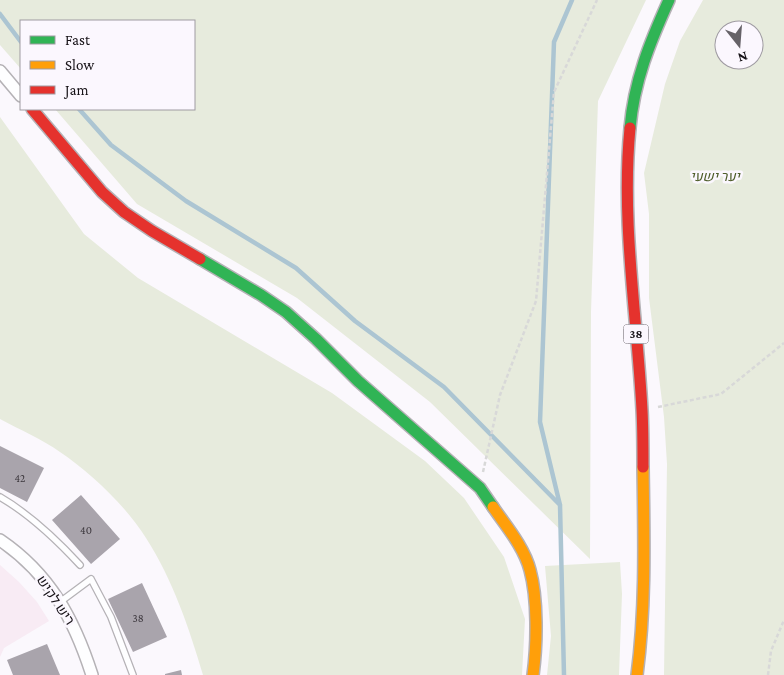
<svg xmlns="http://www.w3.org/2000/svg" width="784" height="675" viewBox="0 0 784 675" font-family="'Crimson Pro',Heebo,serif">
<rect width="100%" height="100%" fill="#fbf8fd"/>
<path fill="#f8ebf4" d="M0,565L19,582L37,602L49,621L4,648L0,657Z"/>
<path fill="#e7ebdd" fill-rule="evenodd" d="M0,0H646L598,101L591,312L590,559L430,402L297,298L137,204L55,109H194V21H21V69L0,45Z
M703,0H784V675H664L667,464L664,417L649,298V214L644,173L665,84L680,41ZM724,30H754V60H724Z
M0,117L84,234L138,278L332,393L425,461L464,498L504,557L525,619L522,675H203C189,628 173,580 146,538C126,506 91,473 60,452C42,439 20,430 0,419Z
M620,562L622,594L619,675H547L551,636L545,566Z"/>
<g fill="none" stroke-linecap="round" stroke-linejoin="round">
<path stroke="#acc5d2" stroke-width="4.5" d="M0,14L21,42
M79,109L111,145L186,201L296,268L355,321L444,387L560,505
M564,675L560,505L540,422L554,42L572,0"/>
</g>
<path fill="#a9a4ac" d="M0,446L44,468L27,502L0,488Z
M81,495L120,539L91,564L52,520Z
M142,583L167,637L133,652L108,599Z
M47,644L60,675H13L7,660Z
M181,670L182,675H165V674Z"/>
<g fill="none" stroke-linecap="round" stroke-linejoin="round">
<g stroke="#b5b2b6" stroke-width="8">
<path id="lane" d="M0,497C31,515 56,539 80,565
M60,602L91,579L111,617L133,675"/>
</g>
<g stroke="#b5b2b6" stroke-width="14">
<path id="street" d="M0,71L21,96
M0,540C50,574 74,619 92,675"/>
</g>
<g stroke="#b5b2b6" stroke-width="14">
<path id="fast" d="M630,128C634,81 650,42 669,0
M200,259L261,295L286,312L316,339L358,381L480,488L493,507"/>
</g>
<g stroke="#b5b2b6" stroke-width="14">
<path id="slow" d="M493,507C506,526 524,547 530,570C538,599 537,645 533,675
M637,675C646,606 644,536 643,467"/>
</g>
<g stroke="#b5b2b6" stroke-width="14">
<path id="jam" d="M32,109L102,192L124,212L152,231L200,259
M630,128C621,221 637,316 642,410C643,429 643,448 643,467"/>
</g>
<path stroke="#d8d8d8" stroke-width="2.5" stroke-dasharray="4 2.5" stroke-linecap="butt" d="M658,407L721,394L784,343
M483,472L500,395L536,301L554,92L597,0
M768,675L771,651L784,620"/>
<use href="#lane" stroke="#fefeff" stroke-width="5.5"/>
<use href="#street" stroke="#fefeff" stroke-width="11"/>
<use href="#fast" stroke="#30b455" stroke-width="11"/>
<use href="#slow" stroke="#ff9f0a" stroke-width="11"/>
<use href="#jam" stroke="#e5322d" stroke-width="11"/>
</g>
<g text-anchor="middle" stroke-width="5" stroke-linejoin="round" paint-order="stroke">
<g font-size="11" fill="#3b363c">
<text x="20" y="482">42</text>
<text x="86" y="534">40</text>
<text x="138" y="622">38</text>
</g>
<rect fill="#fbf7fe" stroke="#5b575c" stroke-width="1" x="623.5" y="324.5" width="25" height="19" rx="4"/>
<g font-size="12" font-weight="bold" fill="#161217">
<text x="636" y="338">38</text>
</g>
<g font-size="14" font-style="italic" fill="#4f5e2b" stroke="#fbf7fe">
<text x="715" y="181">יער ישעי</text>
</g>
<g font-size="14" fill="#161217" stroke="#fbf7fe">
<text transform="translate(56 600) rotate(56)" y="5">ריש לקיש</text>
</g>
</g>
<rect x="20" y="20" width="175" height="90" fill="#fbf7fe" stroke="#9f9ba2"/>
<rect x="30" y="36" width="25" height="8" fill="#30b455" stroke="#9f9ba2"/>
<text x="65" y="45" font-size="15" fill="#161217">Fast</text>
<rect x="30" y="61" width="25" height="8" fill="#ff9f0a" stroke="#9f9ba2"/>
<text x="65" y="70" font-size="15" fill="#161217">Slow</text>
<rect x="30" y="86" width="25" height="8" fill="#e5322d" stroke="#9f9ba2"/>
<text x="65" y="95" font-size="15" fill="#161217">Jam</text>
<g transform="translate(739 45) rotate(163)"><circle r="24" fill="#fbf7fe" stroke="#9f9ba2"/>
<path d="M0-4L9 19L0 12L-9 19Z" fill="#666268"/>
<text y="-8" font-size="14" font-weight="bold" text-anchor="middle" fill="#161217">N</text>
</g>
</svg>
